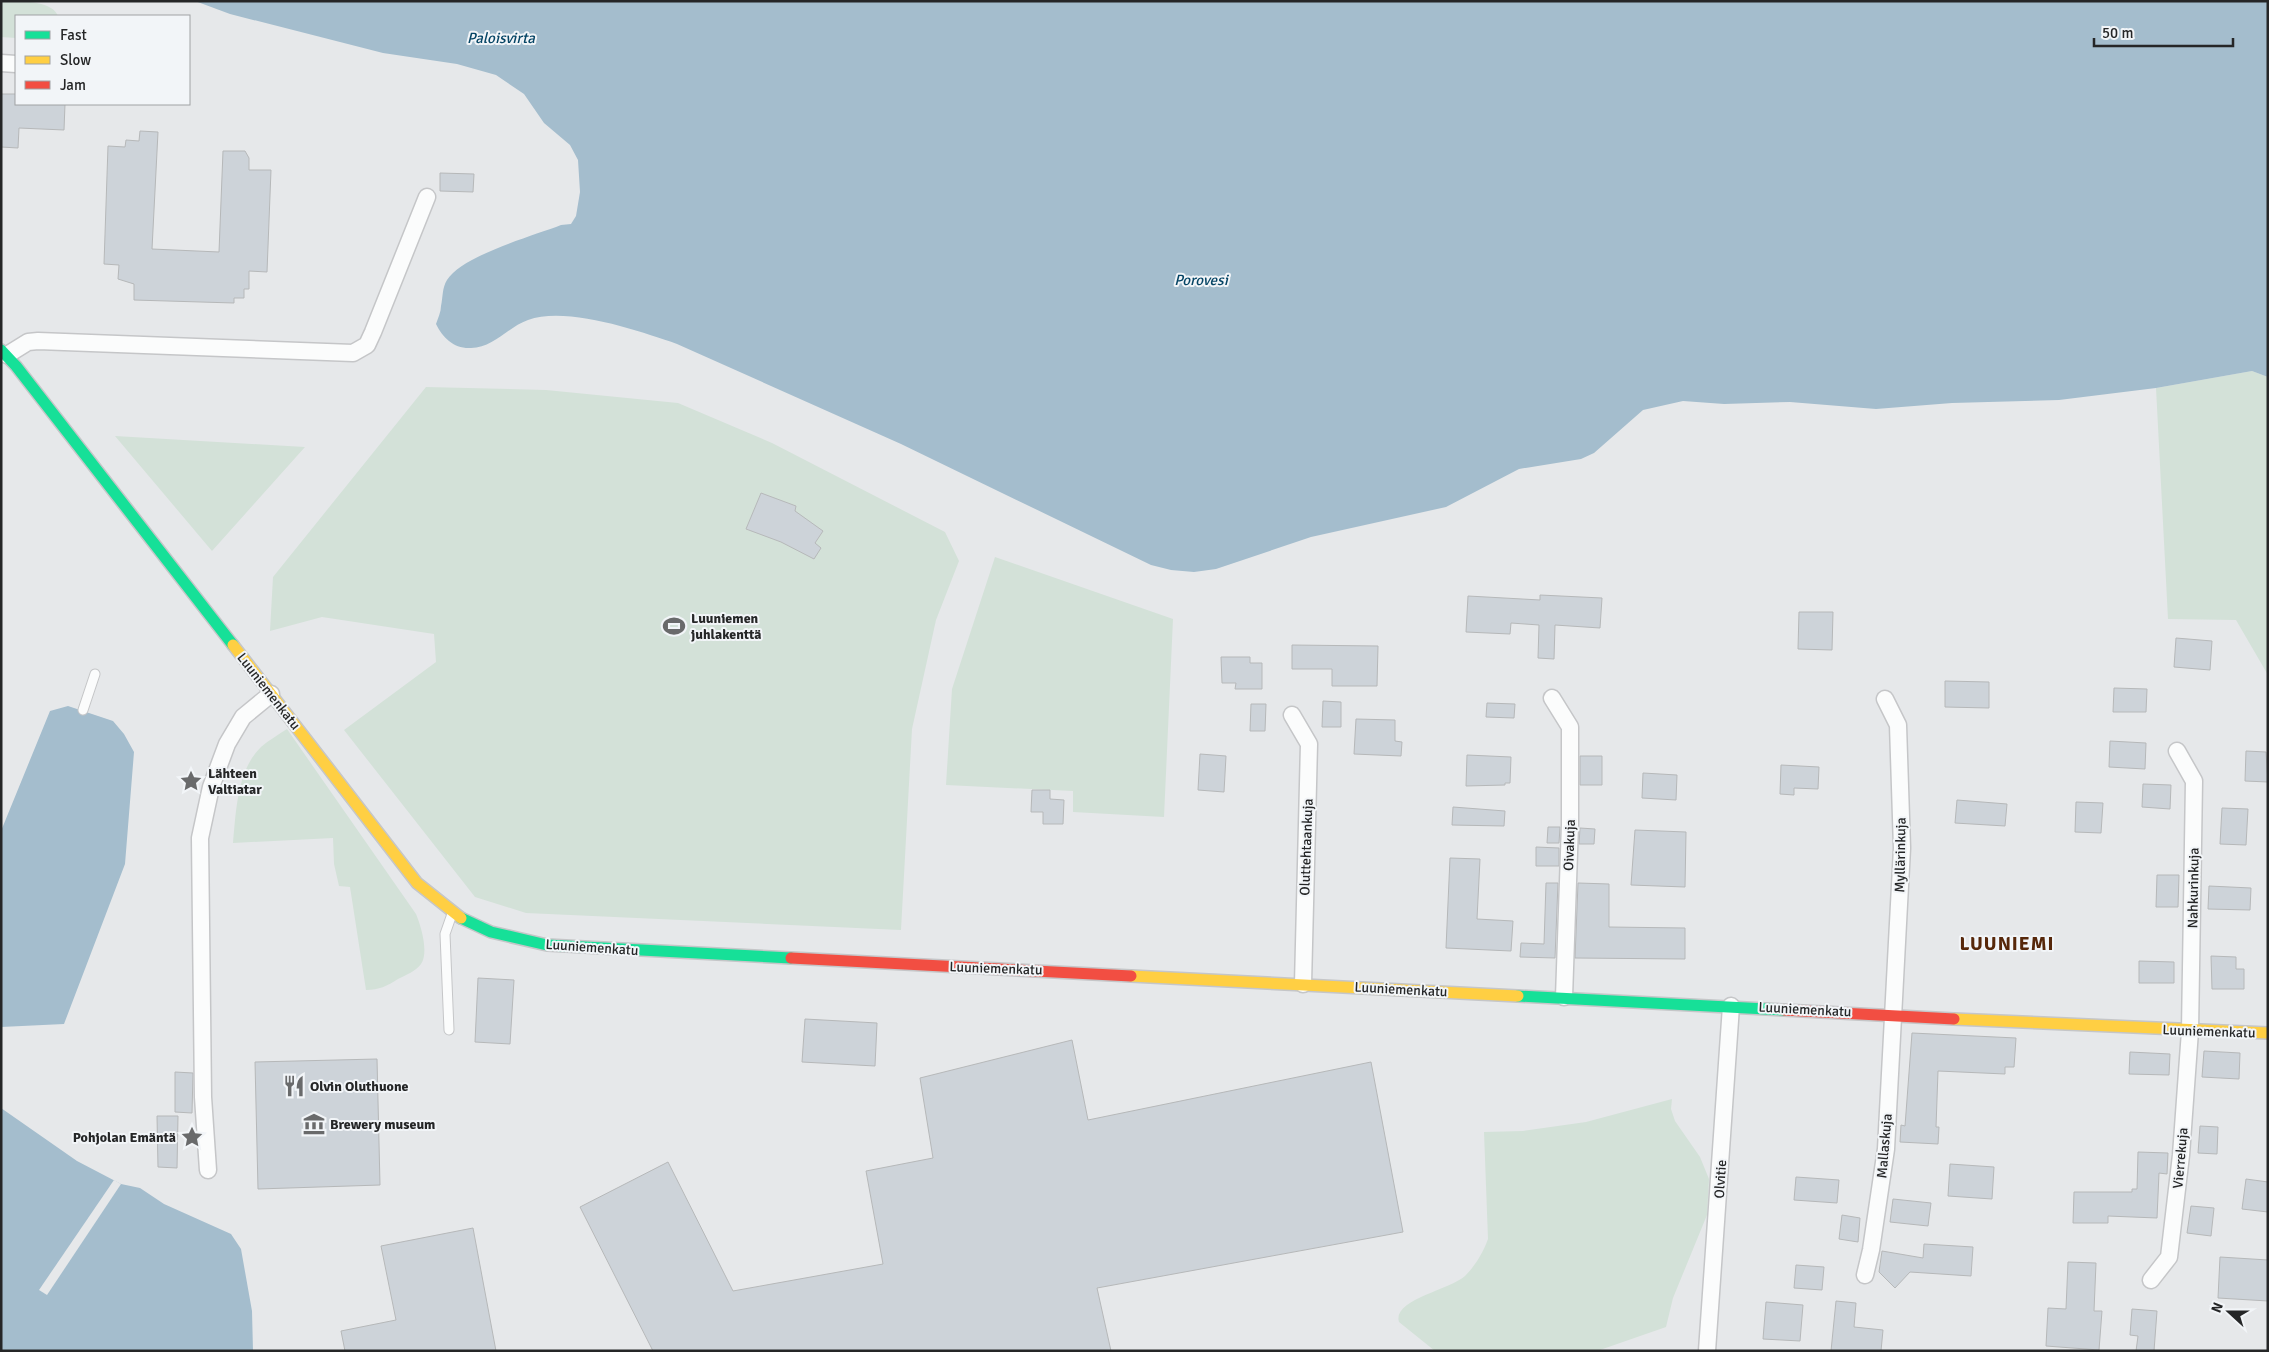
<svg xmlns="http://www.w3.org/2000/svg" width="2269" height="1352" viewBox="0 0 2269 1352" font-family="Signika,sans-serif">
<rect width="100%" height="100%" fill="#e6e8ea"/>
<path fill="#d3e1d8" d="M1,1C19,1 52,0 58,16H16V38L1,37Z
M2252,371L2268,377V675L2236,620L2168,619L2156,388Z
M426,387L546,390L678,403L772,443L945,532L959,561L936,620L912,729L901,930L526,913L475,897L344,730L436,662L434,634L322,617L270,631L273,577Z
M115,436L305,447L212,551Z
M995,557L1173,619L1164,817L1073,812V791L946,785L952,689Z
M287,729L416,914C421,926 429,952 421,964C416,971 406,975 398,979C387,986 379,990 366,990L350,887L339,886L334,864L333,838L233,843C236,812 237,770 261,747C269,740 278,735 287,729Z
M1672,1099L1671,1109L1675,1121L1700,1157L1709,1179L1707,1215L1673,1298L1666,1327L1597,1351H1435L1399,1322C1392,1300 1449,1290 1465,1276C1475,1266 1483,1253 1488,1239L1484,1132L1523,1131L1586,1122Z"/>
<path fill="#a4bdcd" d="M195,1H2268V377L2252,371L2156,388L2059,400L1952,403L1876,409L1790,402L1724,404L1683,401L1643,410L1594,453L1581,459L1519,469L1446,507L1311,537L1216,569L1194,572L1171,570L1151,565L901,444L677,344C639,331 567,306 528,320C508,327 493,348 471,348C454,349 443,338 436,324C438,318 441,312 441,306C443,297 442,288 447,280C463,255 533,236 561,225L571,224L576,216L580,192L578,160L570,145L544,123L524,94L496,75L457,64L383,53L230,14Z
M68,706L113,721L124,734L134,752L125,864L64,1024L1,1027V831L50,711Z
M1,1108L77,1161L121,1184L140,1188L164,1204L231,1234L241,1249L252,1311L253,1351H1Z"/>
<path fill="#e6e8ea" d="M114,1180L121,1184L47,1295L39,1290Z"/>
<path fill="#cdd3d9" stroke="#b6b8b9" d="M1,94H16V104H65L64,130L19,128L18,148L1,147Z
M140,131L158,132L152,249L219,252L223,151H245L249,158V170H271L267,272L249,271V289H244V298H234V303L134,300V284L118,279L119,265L104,264L108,146L125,147L126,140L139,141Z
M440,173L474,174L473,192L440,191Z
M761,493L796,506L795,511L823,531L815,543L821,548L814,559L781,542L746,529Z
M1540,595L1602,598L1600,628L1555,625L1554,659L1538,658L1539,625L1511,623L1510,634L1466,632L1468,596L1540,600Z
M1799,612H1833L1832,650L1798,649Z
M2176,638L2212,641L2210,670L2174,667Z
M1292,645L1378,646L1377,686H1332V669H1292Z
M1221,657H1250V663H1262V689H1235L1236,683H1222Z
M1945,681L1989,682V708L1945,707Z
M2114,688L2147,689L2146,712H2113Z
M1323,701L1341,702V727H1322Z
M1487,703L1515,704L1514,718L1486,717Z
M1251,704H1266L1265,731H1250Z
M1356,719L1395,720V741L1402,742L1401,756L1354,754Z
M2110,741L2146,743L2145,769L2109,767Z
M2246,751L2266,752L2268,782L2245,781Z
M1200,754L1226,756L1224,792L1198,790Z
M1467,755L1511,757L1510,783H1505V785L1466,786Z
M1580,756H1602V785H1580Z
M1781,765L1819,767L1818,789L1794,788V795L1780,794Z
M1643,773L1677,775L1676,800L1642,798Z
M2143,784L2171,785L2170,809L2142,807Z
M1032,790H1050V799L1064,800L1063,824H1043V812H1031Z
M1957,800L2007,804L2005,826L1955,823Z
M2076,802L2103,803L2101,833L2075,832Z
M1453,807L1505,811L1504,826L1452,825Z
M2222,808L2248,809L2246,845L2220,844Z
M1548,827H1560L1559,843H1547Z
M1580,828L1595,829L1594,844H1579Z
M1635,830L1686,832L1685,887L1631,885Z
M1536,847L1559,848V866H1536Z
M1450,858L1480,859L1477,919L1513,921L1511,951L1446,948Z
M2157,875H2179L2178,907H2156Z
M1546,883H1558L1555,958L1520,957L1521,943L1544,944Z
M1578,883L1609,884V927L1685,928V959L1575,958Z
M2209,886L2251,888L2250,910L2208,909Z
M2211,956L2236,957V969H2244V989H2212Z
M2139,961L2174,962V983H2139Z
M478,978L514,980L510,1044L475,1042Z
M805,1019L877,1023L875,1066L802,1062Z
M1912,1033L2016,1038L2014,1067H2005V1074L1938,1071L1936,1127H1939L1938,1144L1900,1142L1901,1125L1905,1126Z
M1072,1040L1088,1120L1371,1062L1403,1232L1097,1288L1111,1351H653L580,1207L668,1162L733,1291L883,1264L866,1171L933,1158L920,1078Z
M2204,1051L2240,1053L2239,1079L2202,1077Z
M2130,1052L2170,1054L2169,1075L2129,1074Z
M377,1059L380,1185L258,1189L255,1062Z
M175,1072L193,1073L192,1113L175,1112Z
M157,1116H178L177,1168L158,1167Z
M2200,1126L2218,1127L2217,1154L2198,1153Z
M2138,1152L2168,1153L2167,1174L2159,1173L2157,1218L2108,1216V1223H2073L2074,1192H2132V1189H2137Z
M1950,1164L1994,1167L1992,1199L1948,1196Z
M1796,1177L1839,1180L1837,1203L1794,1200Z
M2246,1179L2268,1182V1212L2242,1209Z
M1893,1199L1931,1203L1928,1226L1890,1222Z
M2191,1206L2214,1208L2211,1236L2187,1233Z
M1842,1215L1860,1218L1858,1242L1839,1239Z
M473,1228L496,1351H345L341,1331L396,1320L381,1246Z
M1924,1244L1973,1247L1971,1276L1910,1272L1895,1288L1879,1272L1882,1251L1923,1258Z
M2220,1257L2268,1260V1301L2218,1298Z
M2068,1262L2096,1263L2094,1311H2102L2099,1350L2046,1346L2048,1308L2066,1309Z
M1796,1265L1824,1267L1822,1290L1794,1288Z
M1836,1301L1856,1303L1854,1327L1883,1330L1881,1351H1831Z
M1766,1302L1803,1305L1800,1341L1763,1339Z
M2132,1309L2157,1311L2154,1351H2136L2138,1336L2130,1335Z"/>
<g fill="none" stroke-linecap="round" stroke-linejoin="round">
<g stroke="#c5c6c8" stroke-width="11">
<path id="lane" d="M83,710L95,674
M449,1030L445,934L452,914"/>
</g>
<g stroke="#c5c6c8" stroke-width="19">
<path id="street" d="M1,63L16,64
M7,355L28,342L38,341L353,353L367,345L373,332L427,197
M1552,698L1570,727V824L1564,997
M1292,715L1309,744L1303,984
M208,1170L203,1097L200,838L211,787L227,744L243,717L271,694
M1865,1275L1871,1250L1886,1149L1902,848L1898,725L1885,699
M2151,1280L2169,1257L2181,1155L2190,1031L2194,781L2177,751
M1707,1351L1731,1006"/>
</g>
<g stroke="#c5c6c8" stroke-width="14">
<path id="fast" d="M1,350L16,366L233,645
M461,918L491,932L547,945L791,958
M1518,996L1784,1010"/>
</g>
<g stroke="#c5c6c8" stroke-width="14">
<path id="slow" d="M233,645L417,883L461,918
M1131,976L1518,996
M1954,1019L2268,1033"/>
</g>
<g stroke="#c5c6c8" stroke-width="14">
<path id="jam" d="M791,958L1131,976
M1784,1010L1954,1019"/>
</g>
<use href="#lane" stroke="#fbfcfc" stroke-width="9"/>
<use href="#street" stroke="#fbfcfc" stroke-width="16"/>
<use href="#fast" stroke="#16e098" stroke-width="11"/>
<use href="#slow" stroke="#ffcf43" stroke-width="11"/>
<use href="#jam" stroke="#f24e42" stroke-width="11"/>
</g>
<defs>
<g id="stadium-bare" transform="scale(1.725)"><path d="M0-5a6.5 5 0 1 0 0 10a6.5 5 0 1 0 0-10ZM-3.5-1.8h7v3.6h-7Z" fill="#696a6b" stroke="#f2f5f8" stroke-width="2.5" paint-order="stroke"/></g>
<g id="sight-bare" transform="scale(1.725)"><path d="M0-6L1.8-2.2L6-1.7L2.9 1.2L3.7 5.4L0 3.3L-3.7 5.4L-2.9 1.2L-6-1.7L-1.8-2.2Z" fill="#696a6b" stroke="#f2f5f8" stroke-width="2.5" paint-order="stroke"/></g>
<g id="restaurant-bare" transform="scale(1.725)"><path d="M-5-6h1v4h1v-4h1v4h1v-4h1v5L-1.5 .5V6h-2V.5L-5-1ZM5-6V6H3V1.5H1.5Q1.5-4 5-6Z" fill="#696a6b" stroke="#f2f5f8" stroke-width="2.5" paint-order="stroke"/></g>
<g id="museum-bare" transform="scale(1.725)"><path d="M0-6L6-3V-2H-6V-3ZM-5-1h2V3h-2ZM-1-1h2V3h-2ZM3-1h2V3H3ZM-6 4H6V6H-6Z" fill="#696a6b" stroke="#f2f5f8" stroke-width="2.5" paint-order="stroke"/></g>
</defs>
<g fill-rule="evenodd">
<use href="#stadium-bare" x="674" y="626"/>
<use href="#sight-bare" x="191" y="781"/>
<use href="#restaurant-bare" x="294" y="1086"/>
<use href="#museum-bare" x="314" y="1124"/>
<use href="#sight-bare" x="192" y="1137"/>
</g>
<g text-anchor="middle" stroke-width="4" stroke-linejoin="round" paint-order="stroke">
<g font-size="14" font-weight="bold" fill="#252627" stroke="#f2f5f8" text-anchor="start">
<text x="691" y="623">Luuniemen<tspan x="691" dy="16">juhlakenttä</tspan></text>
<text x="208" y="778">Lähteen<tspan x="208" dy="16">Valtiatar</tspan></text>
<text x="310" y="1091">Olvin Oluthuone</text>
<text x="330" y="1129">Brewery museum</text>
<text x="176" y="1142" text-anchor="end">Pohjolan Emäntä</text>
</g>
<g font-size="14" fill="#252627" stroke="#f2f5f8">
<text transform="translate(269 691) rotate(52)" y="5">Luuniemenkatu</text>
<text transform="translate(1569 845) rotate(-88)" y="5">Oivakuja</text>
<text transform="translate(1306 847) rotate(-88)" y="5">Oluttehtaankuja</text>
<text transform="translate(1900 855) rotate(-89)" y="5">Myllärinkuja</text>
<text transform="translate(2193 888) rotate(-89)" y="5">Nahkurinkuja</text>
<text transform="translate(592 947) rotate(4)" y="5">Luuniemenkatu</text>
<text transform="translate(996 968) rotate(2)" y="5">Luuniemenkatu</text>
<text transform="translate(1401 989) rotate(3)" y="5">Luuniemenkatu</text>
<text transform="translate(1805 1009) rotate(3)" y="5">Luuniemenkatu</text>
<text transform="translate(2209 1031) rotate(2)" y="5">Luuniemenkatu</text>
<text transform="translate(1884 1146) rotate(-85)" y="5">Mallaskuja</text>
<text transform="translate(2180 1158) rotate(-85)" y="5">Vierrekuja</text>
<text transform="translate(1720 1179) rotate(-86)" y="5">Olvitie</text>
</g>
<g font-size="15" font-style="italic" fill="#064565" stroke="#f2f5f8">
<text x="501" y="43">Paloisvirta</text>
<text x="1201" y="285">Porovesi</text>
</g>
<g font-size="19" font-weight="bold" letter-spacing="1" fill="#56270a" stroke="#f2f5f8">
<text x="2007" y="950">LUUNIEMI</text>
</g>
</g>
<rect width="2269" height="1352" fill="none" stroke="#252627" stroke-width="5"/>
<rect x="15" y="15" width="175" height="90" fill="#f2f5f8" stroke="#a0a2a4"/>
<rect x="25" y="31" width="25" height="8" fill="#16e098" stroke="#a0a2a4"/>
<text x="60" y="40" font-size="15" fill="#252627">Fast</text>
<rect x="25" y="56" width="25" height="8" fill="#ffcf43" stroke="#a0a2a4"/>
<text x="60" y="65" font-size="15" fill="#252627">Slow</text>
<rect x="25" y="81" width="25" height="8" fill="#f24e42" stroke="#a0a2a4"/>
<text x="60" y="90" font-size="15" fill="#252627">Jam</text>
<g transform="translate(2229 1312) rotate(291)" stroke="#f2f5f8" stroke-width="4" paint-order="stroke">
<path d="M0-4L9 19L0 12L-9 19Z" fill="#252627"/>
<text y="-8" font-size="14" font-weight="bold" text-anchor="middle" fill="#252627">N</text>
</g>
<path d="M2094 38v8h139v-8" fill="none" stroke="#252627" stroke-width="2.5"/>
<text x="2102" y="38" font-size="15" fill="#252627" stroke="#f2f5f8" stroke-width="4" paint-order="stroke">50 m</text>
</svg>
